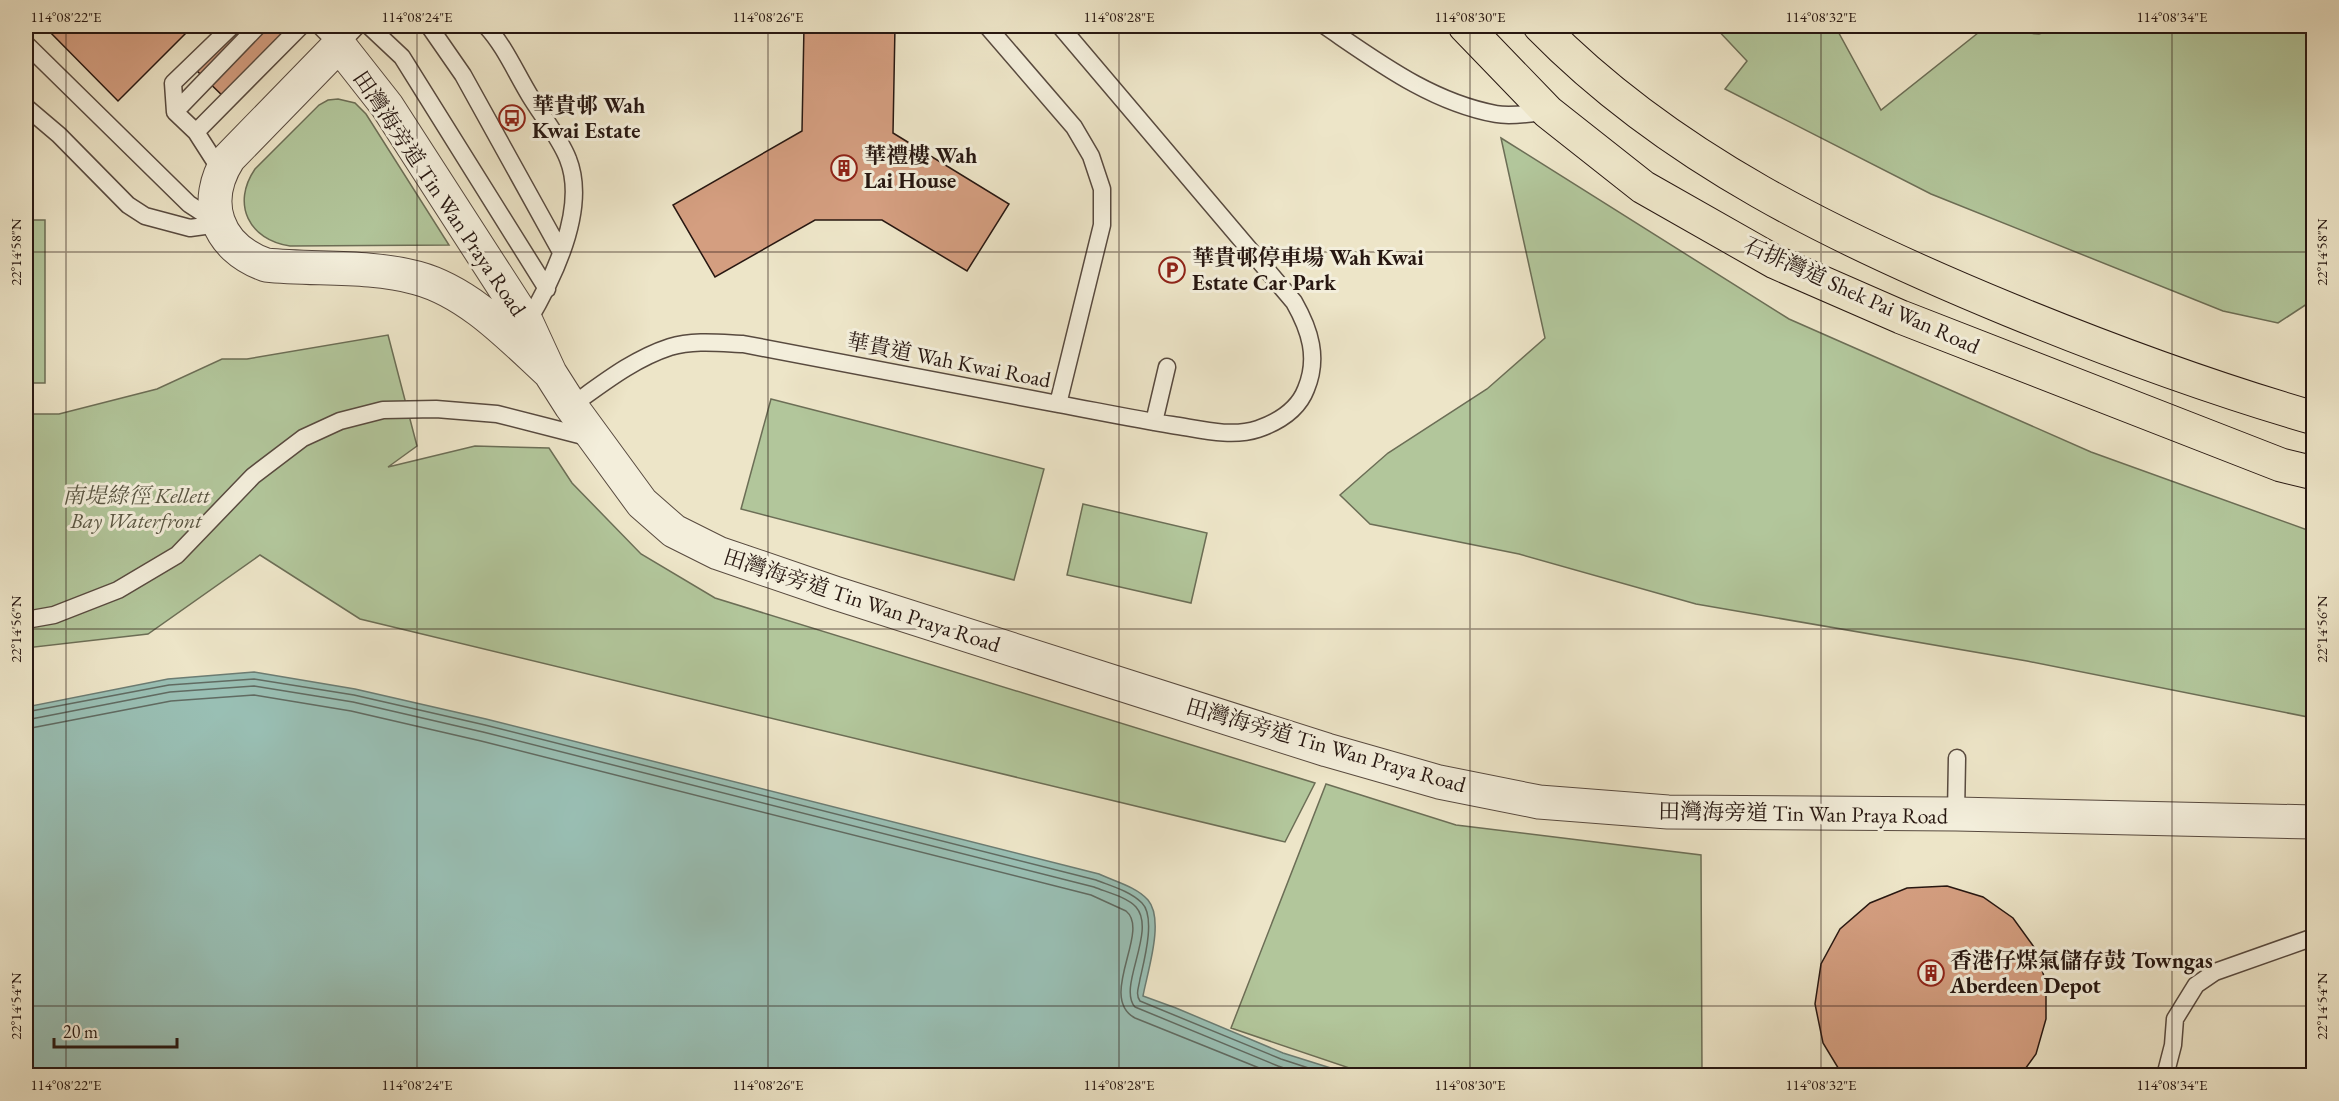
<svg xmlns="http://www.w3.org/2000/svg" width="2339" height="1101" viewBox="0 0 2339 1101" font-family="'EB Garamond','Noto Serif TC',serif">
<rect width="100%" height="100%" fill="#ede5c8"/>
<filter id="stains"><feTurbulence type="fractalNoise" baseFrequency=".00333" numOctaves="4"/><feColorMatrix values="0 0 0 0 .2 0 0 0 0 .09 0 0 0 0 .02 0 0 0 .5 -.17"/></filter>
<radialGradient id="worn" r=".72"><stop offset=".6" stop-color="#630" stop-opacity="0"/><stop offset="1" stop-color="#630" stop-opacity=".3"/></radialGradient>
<path fill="#b2c69b" stroke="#6c6e56" stroke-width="1.5" d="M1714,26H1835L1881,110L1983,29L2039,34L2065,26H2313V300L2278,323L2223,311L1931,194L1725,89L1747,61Z
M338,99L355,103L366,114L449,245L290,246C249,240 231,204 255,169L319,105L328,100Z
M1501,138L1789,319L2091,452L2313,532V718L2027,661L1696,604L1519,554L1370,524L1340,495L1388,453L1487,389L1545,338Z
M26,220H45V383H26Z
M388,335L417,446L388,467L475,446L549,448L572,483L641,554L715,598L1315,783L1285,842L360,619L260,555L148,634L26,648V414H59L157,389L222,359H247Z
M771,399L1044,469L1014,580L741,509Z
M1083,504L1207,533L1191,603L1067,575Z
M1326,784L1456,825L1701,855L1702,1075H1370L1231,1028Z"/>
<path fill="#99bfb4" stroke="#6b7c73" stroke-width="1.5" d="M254,672L355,689L486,719L1099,874C1114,881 1137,887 1148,900C1165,920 1147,973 1143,996L1176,1008L1283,1053L1353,1075H26V707L168,679Z"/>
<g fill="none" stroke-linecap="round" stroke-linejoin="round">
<path stroke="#606b62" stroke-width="1.5" d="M26,712L169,685L254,679L354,695L485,725L1096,880C1111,886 1130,891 1142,903C1156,917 1144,961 1140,979C1139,987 1135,994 1140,1001L1281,1059L1333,1076
M26,720L170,692L254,686L353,702L483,732L1094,887C1106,892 1127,897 1136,907C1157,931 1117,987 1135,1007L1278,1066L1308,1076
M26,729L171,701L254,695L351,711L481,741L1091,895L1126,911C1151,931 1097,997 1135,1018L1279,1076"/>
</g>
<path fill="#d49e80" stroke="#271711" stroke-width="1.5" d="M44,26H193L118,101Z
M237,26H274L290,42L230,103L194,68Z
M804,26H895L893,133L1009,204L967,271L882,220H815L715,277L673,205L802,131Z
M1947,886L1983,897L2013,918L2034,947L2046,982V1019L2036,1054L2020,1076H1843L1823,1043L1815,1004L1821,964L1840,929L1870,903L1907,888Z"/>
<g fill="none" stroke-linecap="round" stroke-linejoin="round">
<g stroke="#584a3f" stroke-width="19">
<path id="service" d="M320,26L339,45L357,26
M369,26L402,57L547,289
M429,26L463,75L561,252
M486,26C504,45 516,73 530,96C541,114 561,140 568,159C588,209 552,281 527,323
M1325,26C1378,62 1431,102 1496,114C1512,117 1531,113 1547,112
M26,44L189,204L218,223
M26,107L59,135L128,205L145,216L190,228L219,224
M175,112L258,26
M196,132L301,26
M221,171L196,132L175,112L173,83L232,26
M1058,404C1096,411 1134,419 1172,425C1199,429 1231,438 1258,429C1278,422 1298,410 1306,389C1319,358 1310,330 1294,302L1060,26
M571,406C602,384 633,359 670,347C693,340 720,343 743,344L1058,404L1102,225V189L1091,156L1074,127L987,26
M1154,422L1167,367
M26,620L54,615L118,590L177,555L253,476L303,438L340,421L383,410L436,409L497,414L591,438
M1956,814L1957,758
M2165,1076L2173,1045L2175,1019L2196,985L2215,972L2314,937"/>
</g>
<g stroke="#584a3f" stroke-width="35">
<path id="tertiary" d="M550,373C511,337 469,292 417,278C370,265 314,270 266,265C216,247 201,202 229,158L339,45L387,106L527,323L550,373L571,406L642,503L674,531L718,553L835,593L1327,750L1439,782L1539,802L1668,812L1956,814L2314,822"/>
</g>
<g stroke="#271711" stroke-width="35">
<path id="primary" d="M1465,26L1548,112L1643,187L1775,262L1901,317L2281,465L2314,473
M1540,26C1670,159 1840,240 2010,310C2110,351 2210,388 2314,418"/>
</g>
<use href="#service" stroke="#f3eedb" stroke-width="16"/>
<use href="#tertiary" stroke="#f3eedb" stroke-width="33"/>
<use href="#primary" stroke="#ede5c8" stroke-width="33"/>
</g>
<path fill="none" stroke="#271711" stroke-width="1.5" stroke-opacity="0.45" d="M66,26V1076M417,26V1076M768,26V1076M1119,26V1076M1470,26V1076M1821,26V1076M2172,26V1076M26,252H2314M26,629H2314M26,1006H2314"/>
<defs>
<g id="bus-ring" transform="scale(1.35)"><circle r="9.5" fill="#f3eedb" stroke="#8f2418" stroke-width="1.5"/><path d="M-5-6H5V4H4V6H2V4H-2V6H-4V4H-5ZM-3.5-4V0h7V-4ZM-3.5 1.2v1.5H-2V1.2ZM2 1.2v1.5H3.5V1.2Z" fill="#8f2418"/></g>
<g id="building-ring" transform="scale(1.35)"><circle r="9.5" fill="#f3eedb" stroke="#8f2418" stroke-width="1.5"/><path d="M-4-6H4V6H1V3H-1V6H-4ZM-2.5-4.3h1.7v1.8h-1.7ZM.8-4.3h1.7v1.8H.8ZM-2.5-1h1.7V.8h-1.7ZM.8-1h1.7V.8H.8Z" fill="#8f2418"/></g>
<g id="parking-ring" transform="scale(1.35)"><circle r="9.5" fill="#f3eedb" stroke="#8f2418" stroke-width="1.5"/><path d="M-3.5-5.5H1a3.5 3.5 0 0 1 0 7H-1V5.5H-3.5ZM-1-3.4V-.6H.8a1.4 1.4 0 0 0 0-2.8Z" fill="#8f2418"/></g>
</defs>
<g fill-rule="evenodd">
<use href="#bus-ring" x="512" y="118"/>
<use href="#building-ring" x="844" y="168"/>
<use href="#parking-ring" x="1172" y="270"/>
<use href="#building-ring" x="1931" y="973"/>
</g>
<g text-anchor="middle" stroke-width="6" stroke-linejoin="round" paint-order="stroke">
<g font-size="22" font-weight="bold" fill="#271711" stroke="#f3eedb" text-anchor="start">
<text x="532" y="113">華貴邨 Wah<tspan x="532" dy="25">Kwai Estate</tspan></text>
<text x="864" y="163">華禮樓 Wah<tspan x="864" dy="25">Lai House</tspan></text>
<text x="1192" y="265">華貴邨停車場 Wah Kwai<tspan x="1192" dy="25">Estate Car Park</tspan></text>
<text x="1950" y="968">香港仔煤氣儲存鼓 Towngas<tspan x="1950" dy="25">Aberdeen Depot</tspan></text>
</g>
<g font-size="22" fill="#271711" stroke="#f3eedb">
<text transform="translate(440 193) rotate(56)" y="8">田灣海旁道 Tin Wan Praya Road</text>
<text transform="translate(1862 295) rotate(24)" y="8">石排灣道 Shek Pai Wan Road</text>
<text transform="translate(949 360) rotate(11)" y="8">華貴道 Wah Kwai Road</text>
<text transform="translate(862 600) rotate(18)" y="8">田灣海旁道 Tin Wan Praya Road</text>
<text transform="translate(1326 745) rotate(16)" y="8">田灣海旁道 Tin Wan Praya Road</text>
<text transform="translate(1803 813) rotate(1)" y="8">田灣海旁道 Tin Wan Praya Road</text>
</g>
<g font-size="22" font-style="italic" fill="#585441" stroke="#f3eedb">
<text x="136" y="503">南堤綠徑 Kellett<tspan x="136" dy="25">Bay Waterfront</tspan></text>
</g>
</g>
<rect width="2339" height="1101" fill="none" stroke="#ede5c8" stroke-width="66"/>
<path d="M54 1038v9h123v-9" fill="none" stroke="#271711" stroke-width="3"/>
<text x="63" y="1038" font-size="18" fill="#271711" stroke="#f3eedb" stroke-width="4.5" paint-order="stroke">20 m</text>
<rect x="33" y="33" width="2273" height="1035" fill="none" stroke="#271711" stroke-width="2"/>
<g font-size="15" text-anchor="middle" fill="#271711">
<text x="66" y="22">114°08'22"E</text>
<text x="417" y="22">114°08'24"E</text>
<text x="768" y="22">114°08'26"E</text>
<text x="1119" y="22">114°08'28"E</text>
<text x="1470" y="22">114°08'30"E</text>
<text x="1821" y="22">114°08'32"E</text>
<text x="2172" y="22">114°08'34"E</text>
<text transform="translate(16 252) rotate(-90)" y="5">22°14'58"N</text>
<text transform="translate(2322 252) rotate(-90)" y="5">22°14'58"N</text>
<text transform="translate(16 629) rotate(-90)" y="5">22°14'56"N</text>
<text transform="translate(2322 629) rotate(-90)" y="5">22°14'56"N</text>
<text transform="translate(16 1006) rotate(-90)" y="5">22°14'54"N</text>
<text transform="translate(2322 1006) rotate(-90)" y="5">22°14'54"N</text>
<text x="66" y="1090">114°08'22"E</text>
<text x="417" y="1090">114°08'24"E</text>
<text x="768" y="1090">114°08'26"E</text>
<text x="1119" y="1090">114°08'28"E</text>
<text x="1470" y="1090">114°08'30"E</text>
<text x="1821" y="1090">114°08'32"E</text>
<text x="2172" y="1090">114°08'34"E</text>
</g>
<rect width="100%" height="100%" filter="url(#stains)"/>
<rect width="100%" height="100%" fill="url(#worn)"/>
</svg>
